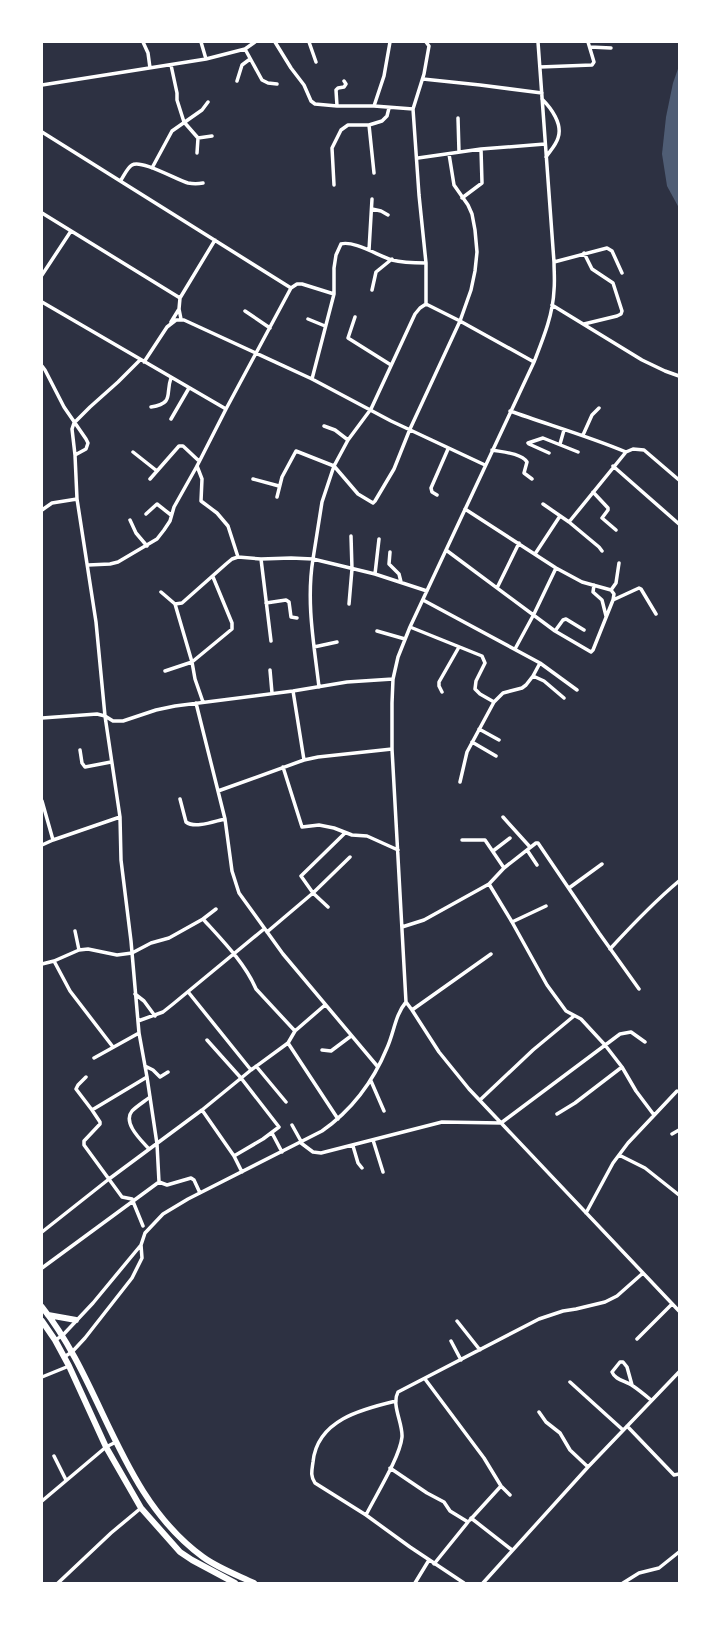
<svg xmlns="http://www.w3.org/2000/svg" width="721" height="1625" viewBox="0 0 721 1625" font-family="'Sofia Sans Condensed',sans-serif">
<rect width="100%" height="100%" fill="#2d3142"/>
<path fill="#4f5d75" d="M679,66V208L667,186L662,154L666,117L673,83Z"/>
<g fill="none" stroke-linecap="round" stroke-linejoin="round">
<path stroke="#fff" stroke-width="3.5" d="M143,42L148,53L150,68
M201,42L206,59
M275,42L291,68L304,85L311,101L315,104L337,106H374L413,109
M309,42L316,62
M426,42L429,46L424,74L413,109L419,195L426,263V304
M538,42L554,262C554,271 555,281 554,290C553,315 543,339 534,362L410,627L398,657L393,679L392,703V749L406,1002L412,1010L439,1052L469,1089L679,1311
M590,47L611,48
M245,49L262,80L268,83L277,84
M171,65L177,93V100L184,122L198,138L197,153
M540,67L592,65L594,62L588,42
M423,79L480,85L542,93
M237,81L242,65L250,59
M42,85L206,59L245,49L255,42
M542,99C551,108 563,124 558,138C556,145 550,151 546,157
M337,106L336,90L338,88L344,87L346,84L344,81
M374,106L384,76L390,42
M458,118L459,152
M369,125L374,173
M42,132L291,288
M198,138L212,136
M418,158L481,149L545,144
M152,168L172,131L202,110L208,102
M121,180C124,176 127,168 132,165C141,159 177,180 188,183C193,184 198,184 203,183
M334,185L332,148L341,130L348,125H369L382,121L387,116L389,108
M462,198L482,183L481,149
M372,209L381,211L388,215
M42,213L180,298
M369,250L372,199
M554,262L607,248L612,251L622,273
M42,275L71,231
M372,290L376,272L392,259
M42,302L226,409
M426,304L460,321L534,362
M552,305L642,360L665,371L679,376
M245,311L270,328
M355,317L348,338L391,365
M181,319L179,309L180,298L215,240
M308,319L325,326
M171,322L179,309
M584,324L617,316L621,314L622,311L613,283L592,269L584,253
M144,362L167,327L176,320H184L312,379L391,421L485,465
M42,366L45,370L64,407L86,439L88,443L86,449L75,455
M312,379L334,294V268L336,255L341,244C353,240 379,256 392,260C403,263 415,263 426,263
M151,407C175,403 165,394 171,378
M510,411C549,425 588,436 626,452
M171,419L189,388
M324,426L335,430L348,440
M583,435L592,415L599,408
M560,444L564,430
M492,450C502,452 521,453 527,462L524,473L532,479
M133,452L157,471
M549,453L529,444L528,443L543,438L578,452
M197,466L202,479L201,501L217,513L228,526L238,557
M613,466L679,524
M150,479L179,446H183L199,461
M253,479L279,486
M593,492L608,508V510L602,518L616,530
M437,495L432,492L431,488L448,449
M277,497L282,477L296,451L334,466L358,494L373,503L375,501L394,469L410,429L460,321L471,290L475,271L477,252L475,230L472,214L468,205L454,185L449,154
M543,504L569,522L599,547L602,551
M465,509L556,568L582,582L611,590L614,594L613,600L593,650L591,652L555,631
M42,510L52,503L77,499
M146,514L157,504L171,515
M130,520L136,533L147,546
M569,522L626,452L633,449L644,450L679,480
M446,550L555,631L563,620L566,619L584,630
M390,552L389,564L399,574L401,582
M535,554L560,516
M261,559L271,641
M88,565L110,564L118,562L157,539L164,530L170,521L174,507L197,466L226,409L291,288L297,284H302L334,294
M375,574L379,539
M594,585L593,592L602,600L606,616
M497,588L519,543
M611,590L616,583L619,563
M161,592L175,604L182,603L226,564L232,559L238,557L261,559L291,558L313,559L322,502L334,466L348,440L371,409L415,314L420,308L426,304
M423,600L540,663L577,690
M613,600L639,588L641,589L656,614
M266,603L286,600L289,602L291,617L297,618
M175,604L192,662L195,679L203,702
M349,604L352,569L351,536
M410,627L482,656L485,663L476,681L475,689L480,694L494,702
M377,631L405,639
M314,647L337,642
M515,649L534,614L556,568
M270,670L272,693
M165,671L192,662L232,629V623L213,577
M533,676L544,681L564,698
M319,687C314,644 306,602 313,559L375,574L427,591
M293,691L304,760
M442,692L439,686V682L459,647
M196,703L225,819L232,871L239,893L283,954L378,1067
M42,718L97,714L105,716L113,721H123L156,710L175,706L293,691L347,682L393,679
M479,729L499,740
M472,742L496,756
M80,750L82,763L85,767L111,762
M283,767L302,827L319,825L334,828L352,835L367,836L398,850
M460,782L467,752L494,702L503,693L522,688L526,685L533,676L540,663
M218,791L304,760L318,757L392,749
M180,799L186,822C195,829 215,821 225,819
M42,801L53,840
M503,817L530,847
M462,840H485L504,868
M42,845L53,840L120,817
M527,850L537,865
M493,851L510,838
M489,884L512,922L547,985L566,1011L581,1019L605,1045L622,1067L636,1091L654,1115
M569,888L602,864
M328,907L313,893L301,876L345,833
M203,919L216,909
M512,922L546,906
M402,927L424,920L489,884L504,868L536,843H538L599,933L639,989
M75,931L79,950
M267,932L313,893L350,857
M610,949C632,925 654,902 679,881
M54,961L70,991L113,1047
M42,964L54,961L79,950L88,949L117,955L132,953L151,943L169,938L203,919C222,940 245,963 256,989L295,1031
M189,993L251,1070
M135,994L144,1001L155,1016
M412,1010L491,954
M138,1021L163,1012L173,1004L264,929
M207,1040L241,1078L279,1127L263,1139L234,1156
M288,1043L338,1119
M322,1050L331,1051L351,1036
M94,1058L139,1033
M145,1066L153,1070L160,1077L168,1072
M256,1066L286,1102
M86,1077L78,1085L76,1089L92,1110L147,1077
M371,1081L384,1111
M480,1100L533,1050L574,1016
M92,1110L100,1122V1124L84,1141V1145L122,1197L132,1199L143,1226
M202,1110L234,1156L242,1172
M557,1114L575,1103L622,1067
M292,1125L302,1143
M272,1133L282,1152
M672,1134L679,1130
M373,1140L383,1172
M301,1143L313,1152L321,1153L442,1122L501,1123L620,1034L631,1032L645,1042
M353,1146L358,1163L362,1168
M149,1149C142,1141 122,1123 132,1111C137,1106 145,1101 150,1097
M619,1155L645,1168L679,1195
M159,1182L167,1185L191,1178L194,1180L200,1193
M586,1213L613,1163L628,1143L677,1091
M42,1232L109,1179L202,1110L251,1070L288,1043L295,1031L325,1005
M42,1268L159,1182L157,1144L147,1077L139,1033L131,941L121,860L120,817L105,716L96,622L77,499L75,455L72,429L74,423L90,407L118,382L140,360
M457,1321L480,1350
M637,1339L672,1304
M55,1340L62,1336L93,1303L141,1245
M451,1341L461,1360
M64,1357L72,1352L85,1338L132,1278L142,1258L141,1245L145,1233L163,1214L188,1199L322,1131C352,1110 373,1082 387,1048C394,1033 395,1015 406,1002
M42,1377L69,1366
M425,1379L484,1458L501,1486L510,1495
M570,1382L623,1430
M632,1385L627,1367L623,1362H620L612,1372C615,1380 626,1381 633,1386C639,1390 645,1395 651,1400
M396,1401C362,1409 317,1420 313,1462C312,1470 310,1476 315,1483L366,1515L410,1547L464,1583
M539,1412L546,1422L560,1433L570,1450L588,1467
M627,1426L674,1475L679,1474
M54,1456L66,1480
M390,1468L427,1493L444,1502L450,1511L468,1522L434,1564
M42,1501L106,1447L116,1442
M366,1515C376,1495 400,1457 402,1437C403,1423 391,1405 398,1392L539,1319L563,1311L576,1309L605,1302L617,1296L643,1273
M471,1518L512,1550
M470,1520L501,1486
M58,1583L111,1533L141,1508
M415,1583L429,1560
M483,1583L588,1467L679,1372
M623,1583L639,1573L659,1568L679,1552"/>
<path stroke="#fff" stroke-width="6" d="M42,1307C104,1385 119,1496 203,1557C218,1568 237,1575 254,1583
M48,1315L76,1320
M42,1321L55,1340L69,1366L106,1447L141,1508L180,1552L192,1560L235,1583"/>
</g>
<rect width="721" height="1625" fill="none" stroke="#ffffff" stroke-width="86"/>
</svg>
